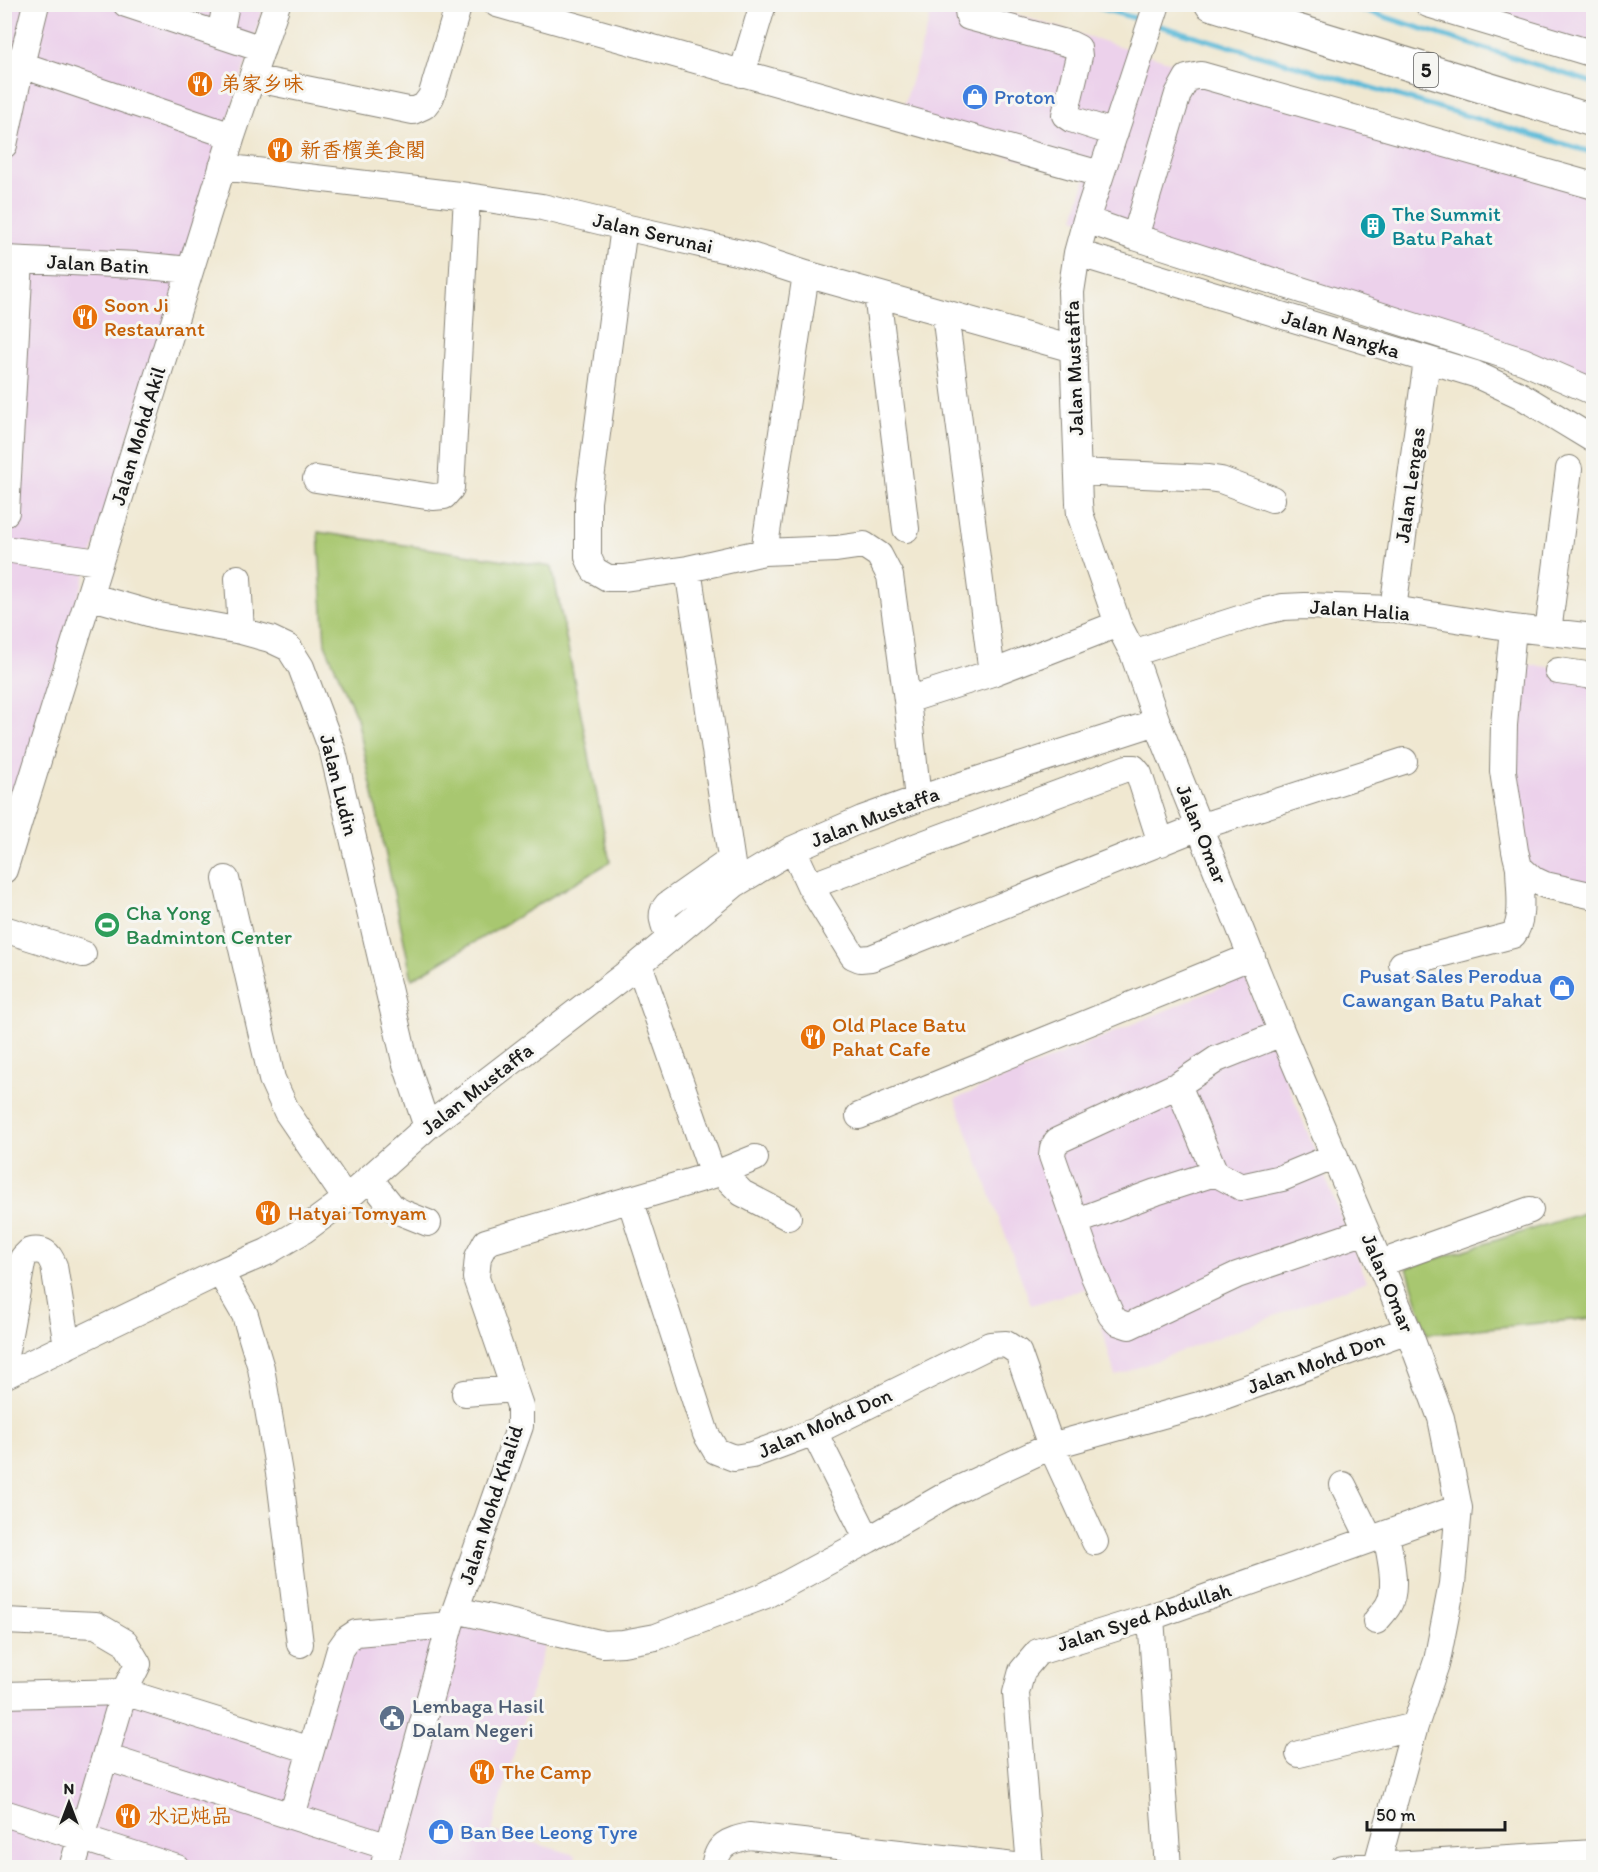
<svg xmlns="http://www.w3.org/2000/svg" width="1598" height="1872" viewBox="0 0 1598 1872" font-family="Itim,'LXGW WenKai TC',sans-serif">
<rect width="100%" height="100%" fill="#f6f6f2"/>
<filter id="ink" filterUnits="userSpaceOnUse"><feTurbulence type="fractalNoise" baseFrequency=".0167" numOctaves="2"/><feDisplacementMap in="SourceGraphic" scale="12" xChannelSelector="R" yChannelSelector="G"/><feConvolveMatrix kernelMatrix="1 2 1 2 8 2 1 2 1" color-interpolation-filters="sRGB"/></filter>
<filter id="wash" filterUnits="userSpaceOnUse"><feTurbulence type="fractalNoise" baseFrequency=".008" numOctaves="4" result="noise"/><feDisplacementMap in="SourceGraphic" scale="24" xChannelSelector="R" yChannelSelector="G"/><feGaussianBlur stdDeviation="1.35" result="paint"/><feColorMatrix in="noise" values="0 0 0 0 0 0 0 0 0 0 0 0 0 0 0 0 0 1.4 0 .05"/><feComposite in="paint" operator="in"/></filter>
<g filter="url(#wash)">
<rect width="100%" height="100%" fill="#f0e8d1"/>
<path fill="#ecd1eb" d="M5,5H264L5,831Z
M934,5H984L1201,71L1593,181V397L1074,218L1086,178L898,125Z
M1408,5H1593V61L1465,22Z
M1514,663L1593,672V900L1529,882L1508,768Z
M1245,977L1367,1281L1115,1376L1091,1287L1031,1305L955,1099Z
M447,1621L545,1644L492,1831L576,1855L573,1867H5L4,1691L120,1688L308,1744L335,1648Z"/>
<path fill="#a8c76f" stroke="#627246" stroke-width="1.5" d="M318,532L552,567L610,862L412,979L357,718L325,644Z
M1593,1210V1318L1427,1334L1407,1268Z"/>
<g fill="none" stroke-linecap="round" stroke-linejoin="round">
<path stroke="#59b9d8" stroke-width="5" d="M1086,4L1145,21
M1344,4L1594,83
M1157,25L1594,153"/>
</g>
</g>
<g filter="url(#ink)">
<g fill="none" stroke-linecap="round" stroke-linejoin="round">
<g stroke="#868276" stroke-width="28">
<path id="minor" d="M126,4L262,49
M497,4L1100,174
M967,4L969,17L1070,44L1078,48L1079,56L1065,115L1071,119L1115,133
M1157,4L1086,220L1077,253L1071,292L1079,503L1080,514L1118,624L1133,653L1157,722L1282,1033L1408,1330L1441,1418L1459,1508L1452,1584L1437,1661L1415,1726L1376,1868
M1428,4L1594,54
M220,35L226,4
M4,59L232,136
M742,74L763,4
M252,78L413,111L424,106L431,97L459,4
M4,145L21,65L36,4
M222,167L467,196L542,207L624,227L745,254L806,274L1073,349
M1086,220L1135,237L1523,361L1594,392
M624,227L588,502V557L594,570L608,578H624L688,569L764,552L836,549L864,545L879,555L890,576L907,700L918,799
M1135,237L1178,94L1187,78L1201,75L1594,186
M1077,253L1475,374L1520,395L1594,440
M5,259L137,265L190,270
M877,294L906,529
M945,314L992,673
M1078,472L1208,478L1221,480L1272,499
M316,479L433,497L444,496L451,488L467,196
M4,514L6,512L20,260
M4,549L99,562
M764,552L806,274
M688,569L735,884
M238,578L241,631
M89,596L159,616L241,631L270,639L289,648L301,667L333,752L405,1061L427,1127
M1393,609L1427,360
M1513,628L1504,725L1503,771L1515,851L1519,867L1532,879L1545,885L1594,896
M1548,632L1569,469
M1133,653L1261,612L1283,607L1305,606L1393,609L1513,628L1594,637
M1558,671L1594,676
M907,700L992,673L1118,624
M793,849L810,886L853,956L860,959L871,958L1199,827L1404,761
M4,870L232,136L277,4
M226,879L272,1079L287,1112L346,1199
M810,886L1127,768H1134L1139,774L1161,843
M4,929L83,954
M669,938C665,926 658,915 667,905L731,860
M639,964L713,1175
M1402,964L1513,935C1525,920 1519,886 1519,867
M1282,1033L1217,1059L1178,1085L1057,1141L1053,1148L1052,1156L1094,1276L1111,1315L1117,1322L1129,1326L1237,1275L1366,1231
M1178,1085L1215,1173
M859,1116L1252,956
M721,1172L742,1193L788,1217
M369,1178L393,1208L403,1213L428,1223
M630,1199L706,1434L716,1451L734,1458L752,1455L814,1432L990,1345L1006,1344L1018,1352L1051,1446L1095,1542
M1075,1222L1156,1192L1215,1173L1241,1187L1282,1178L1335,1156
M1381,1263L1530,1210
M220,1272L245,1315L261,1368L280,1479L300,1644
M4,1361L23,1258L30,1251C44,1249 49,1253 54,1266L67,1346
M4,1376L220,1272L267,1252L304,1230L346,1199L427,1127L639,964L735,884L793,849L862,819L918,799L1157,722
M465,1393L514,1389
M814,1432L868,1540
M1343,1485L1370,1539
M456,1610L603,1644L623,1643L656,1637L766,1595L868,1540L948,1494L1051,1446L1199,1405L1408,1330
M1151,1617L1168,1868
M4,1621L96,1625L125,1642L138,1664L124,1692L72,1868
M1376,1621C1380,1616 1385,1611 1388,1606C1399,1588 1389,1553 1386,1534
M4,1695L124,1692L311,1750
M1299,1754L1415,1726
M105,1757L389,1847
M4,1813L177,1868
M292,1816L340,1649L347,1639L356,1633L450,1625
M1030,1867L1016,1693L1022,1671L1038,1652L1151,1617L1459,1508
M383,1868L450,1625L520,1426V1406L476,1278L478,1257L486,1242L713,1175L755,1158
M714,1868C717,1844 728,1841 749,1836L1033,1868
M1342,1868L1594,1853"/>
</g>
<g stroke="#868276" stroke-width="34">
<path id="major" d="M1211,4L1594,121"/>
</g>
<use href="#minor" stroke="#fff" stroke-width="26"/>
<use href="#major" stroke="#fff" stroke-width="32"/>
</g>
</g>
<defs>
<g id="restaurant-disc" transform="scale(1.35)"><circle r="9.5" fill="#e8710a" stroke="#f6f6f2"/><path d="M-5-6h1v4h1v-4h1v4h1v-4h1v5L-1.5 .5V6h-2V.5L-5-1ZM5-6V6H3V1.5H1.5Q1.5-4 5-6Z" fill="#fff"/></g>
<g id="shop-disc" transform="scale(1.35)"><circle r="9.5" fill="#3f7fe0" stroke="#f6f6f2"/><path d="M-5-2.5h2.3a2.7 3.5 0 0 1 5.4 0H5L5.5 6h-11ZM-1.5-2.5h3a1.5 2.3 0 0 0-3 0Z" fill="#fff"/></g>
<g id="building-disc" transform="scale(1.35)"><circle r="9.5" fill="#0f9aa8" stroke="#f6f6f2"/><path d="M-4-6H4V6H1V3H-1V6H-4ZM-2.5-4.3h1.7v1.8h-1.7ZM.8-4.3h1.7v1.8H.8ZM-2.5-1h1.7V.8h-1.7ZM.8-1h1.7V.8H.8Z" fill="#fff"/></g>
<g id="stadium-disc" transform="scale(1.35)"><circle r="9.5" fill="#2e9e5b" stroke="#f6f6f2"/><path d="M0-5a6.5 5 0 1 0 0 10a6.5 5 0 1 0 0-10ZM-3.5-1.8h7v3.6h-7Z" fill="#fff"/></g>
<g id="civic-disc" transform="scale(1.35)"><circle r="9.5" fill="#5c6f8a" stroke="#f6f6f2"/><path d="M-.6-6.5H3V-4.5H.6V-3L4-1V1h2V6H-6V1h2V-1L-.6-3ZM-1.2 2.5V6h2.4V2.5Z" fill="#fff"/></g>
</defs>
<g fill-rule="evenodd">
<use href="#restaurant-disc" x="200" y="84"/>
<use href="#shop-disc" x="975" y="97"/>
<use href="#restaurant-disc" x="280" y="150"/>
<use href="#building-disc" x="1373" y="226"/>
<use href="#restaurant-disc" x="85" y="317"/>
<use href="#stadium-disc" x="107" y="925"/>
<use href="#shop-disc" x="1562" y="988"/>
<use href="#restaurant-disc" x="813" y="1037"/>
<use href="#restaurant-disc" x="268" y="1213"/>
<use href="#civic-disc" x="392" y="1718"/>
<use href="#restaurant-disc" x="482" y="1772"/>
<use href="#restaurant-disc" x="128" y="1816"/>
<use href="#shop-disc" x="441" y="1832"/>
</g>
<g text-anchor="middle" stroke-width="6" stroke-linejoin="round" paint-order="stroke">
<rect fill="#f6f6f2" stroke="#5d5d5c" stroke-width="1.5" x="1414" y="53" width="24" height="34" rx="4.5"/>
<g font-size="20" font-weight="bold" fill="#1c1c1c">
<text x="1426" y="77">5</text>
</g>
<g font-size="21" fill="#c56008" stroke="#f6f6f2" text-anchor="start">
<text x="220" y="91">弟家乡味</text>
<text x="300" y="157">新香檳美食閣</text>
<text x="104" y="312">Soon Ji<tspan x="104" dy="24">Restaurant</tspan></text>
<text x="832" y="1032">Old Place Batu<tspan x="832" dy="24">Pahat Cafe</tspan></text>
<text x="288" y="1220">Hatyai Tomyam</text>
<text x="502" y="1779">The Camp</text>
<text x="148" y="1823">水记炖品</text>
</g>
<g font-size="21" fill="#366cbe" stroke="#f6f6f2" text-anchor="start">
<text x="994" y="104">Proton</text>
<text x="1542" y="983" text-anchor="end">Pusat Sales Perodua<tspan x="1542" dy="24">Cawangan Batu Pahat</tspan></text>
<text x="460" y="1839">Ban Bee Leong Tyre</text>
</g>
<g font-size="21" fill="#0d838f" stroke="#f6f6f2" text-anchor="start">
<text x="1392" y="221">The Summit<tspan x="1392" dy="24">Batu Pahat</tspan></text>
</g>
<g font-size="21" fill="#1c1c1c" stroke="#f6f6f2">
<text transform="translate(653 233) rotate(13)" y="7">Jalan Serunai</text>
<text transform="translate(98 264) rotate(3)" y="7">Jalan Batin</text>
<text transform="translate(1341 334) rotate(17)" y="7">Jalan Nangka</text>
<text transform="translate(1074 368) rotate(-92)" y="7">Jalan Mustaffa</text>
<text transform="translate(138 436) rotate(-73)" y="7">Jalan Mohd Akil</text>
<text transform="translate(1410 485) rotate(-82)" y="7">Jalan Lengas</text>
<text transform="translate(1360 610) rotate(4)" y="7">Jalan Halia</text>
<text transform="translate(339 785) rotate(76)" y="7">Jalan Ludin</text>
<text transform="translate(875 817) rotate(-21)" y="7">Jalan Mustaffa</text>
<text transform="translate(1202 834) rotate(68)" y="7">Jalan Omar</text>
<text transform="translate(477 1089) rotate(-38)" y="7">Jalan Mustaffa</text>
<text transform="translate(1388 1283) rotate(67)" y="7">Jalan Omar</text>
<text transform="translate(1316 1363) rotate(-20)" y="7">Jalan Mohd Don</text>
<text transform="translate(825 1423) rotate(-24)" y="7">Jalan Mohd Don</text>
<text transform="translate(491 1505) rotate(-72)" y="7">Jalan Mohd Khalid</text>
<text transform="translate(1144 1617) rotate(-18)" y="7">Jalan Syed Abdullah</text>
</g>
<g font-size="21" fill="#27864d" stroke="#f6f6f2" text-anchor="start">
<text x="126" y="920">Cha Yong<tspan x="126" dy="24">Badminton Center</tspan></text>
</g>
<g font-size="21" fill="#4e5e75" stroke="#f6f6f2" text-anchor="start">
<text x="412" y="1713">Lembaga Hasil<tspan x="412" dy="24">Dalam Negeri</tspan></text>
</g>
</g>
<rect width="1598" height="1872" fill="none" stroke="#f6f6f2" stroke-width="24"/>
<g transform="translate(69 1803)" stroke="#f6f6f2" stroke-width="4.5" paint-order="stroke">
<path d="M0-4.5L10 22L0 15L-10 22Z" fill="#1c1c1c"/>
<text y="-9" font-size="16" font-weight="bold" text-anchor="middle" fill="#1c1c1c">N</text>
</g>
<path d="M1367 1821v9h138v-9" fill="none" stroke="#1c1c1c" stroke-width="3"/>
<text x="1376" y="1821" font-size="18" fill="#1c1c1c" stroke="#f6f6f2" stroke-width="4.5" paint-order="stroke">50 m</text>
</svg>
